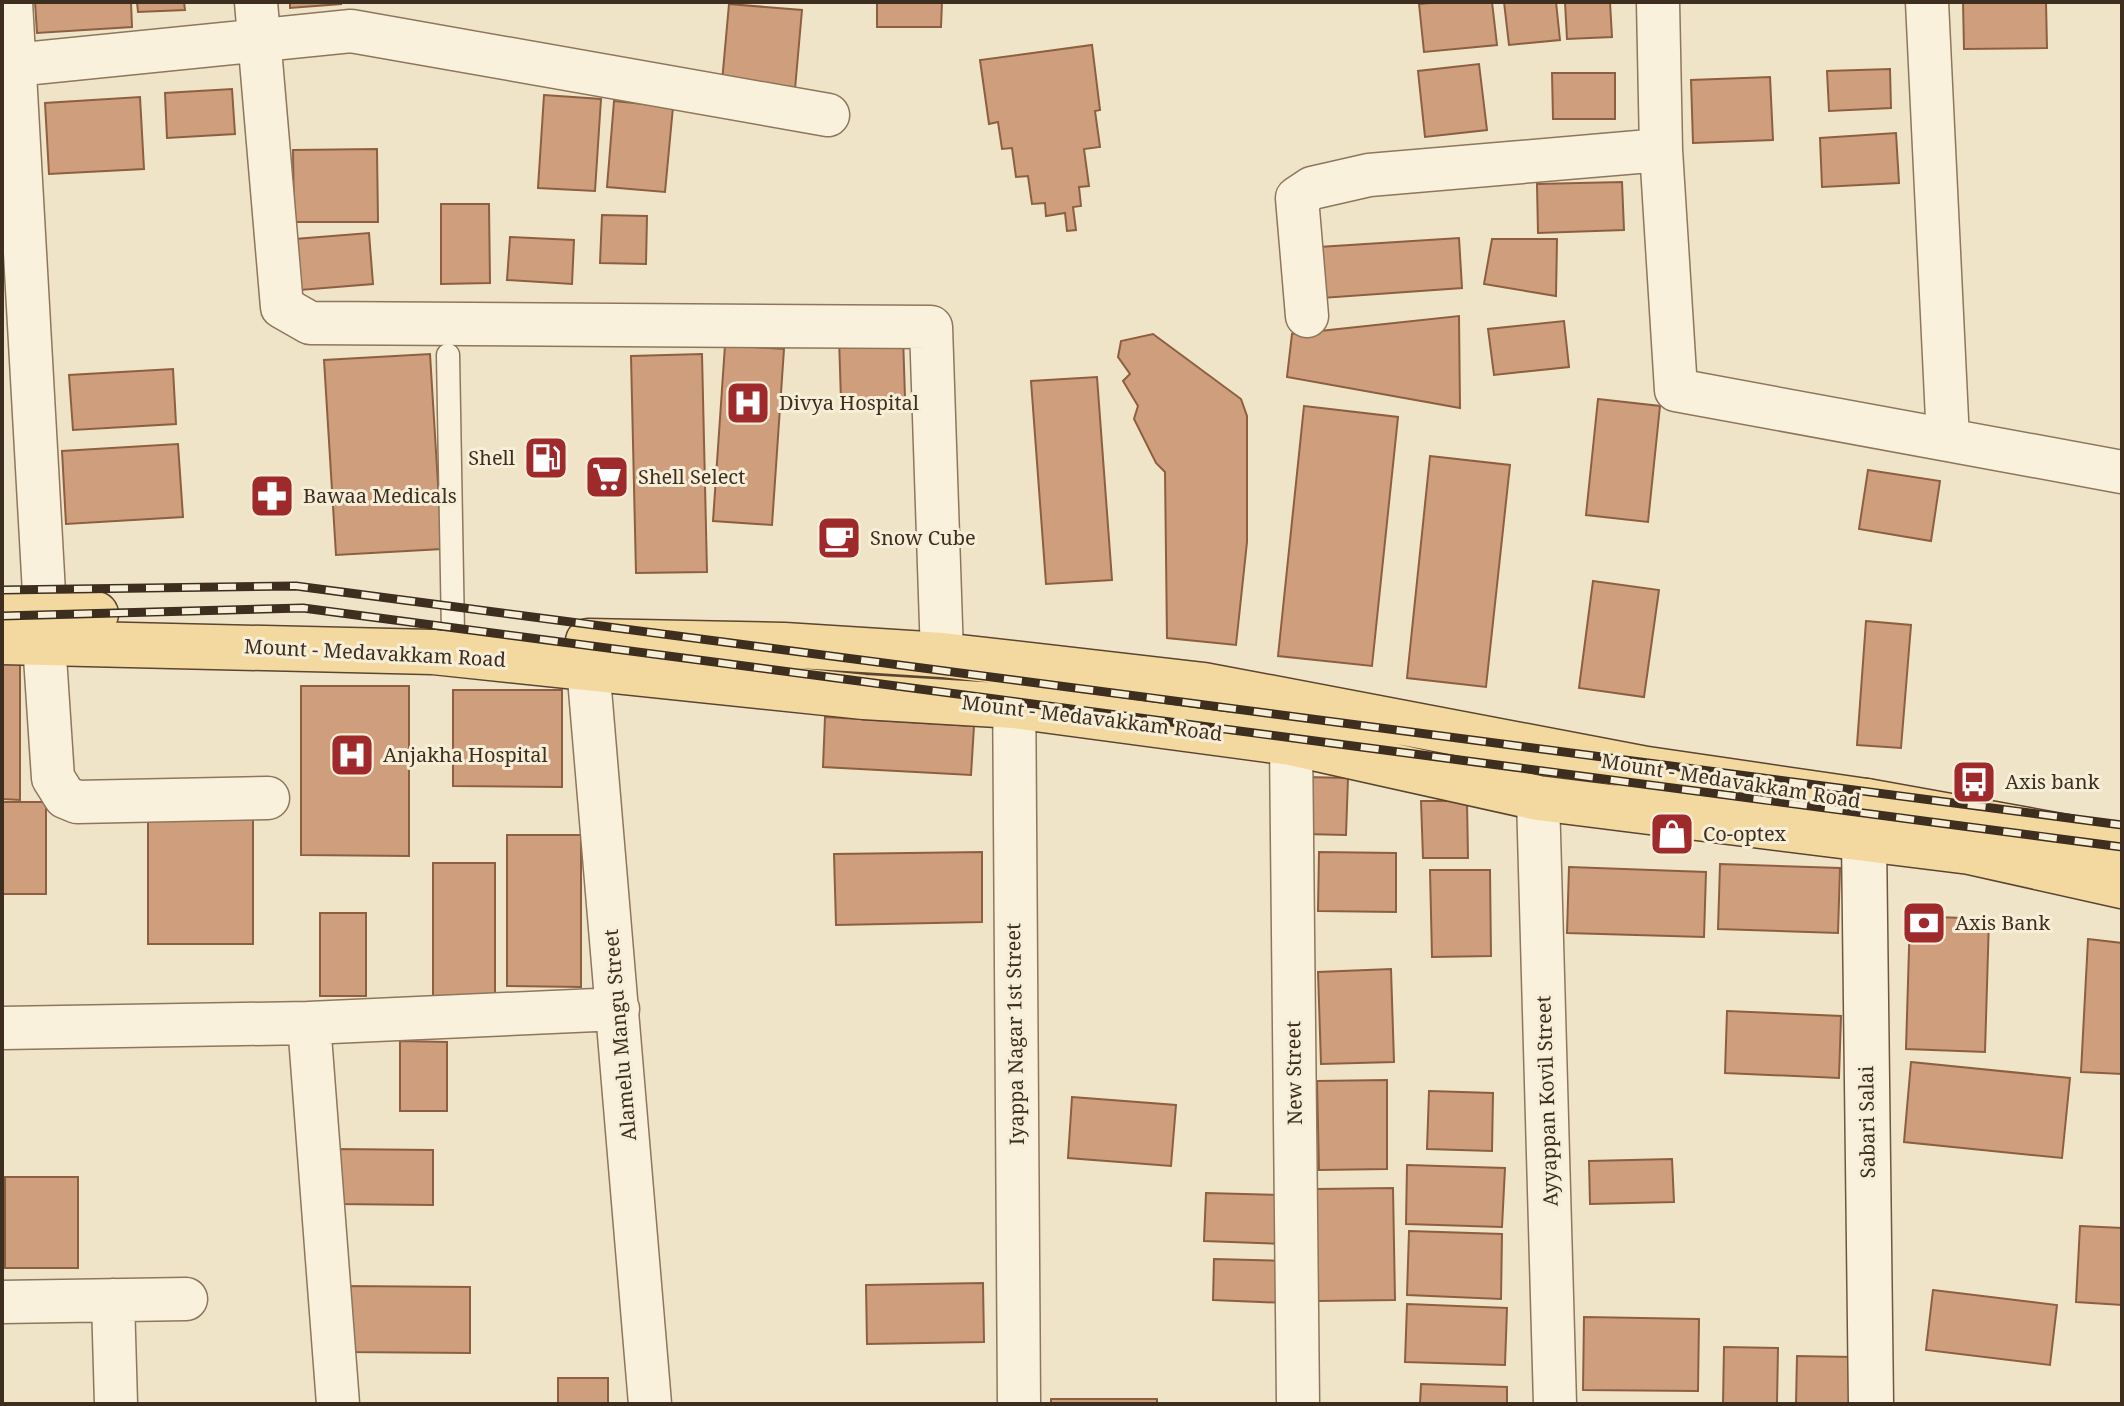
<svg xmlns="http://www.w3.org/2000/svg" width="2124" height="1406" viewBox="0 0 2124 1406" font-family="'Noto Serif',serif">
<rect width="100%" height="100%" fill="#f0e4c8"/>
<path fill="#cf9f7d" stroke="#8d5f41" stroke-width="2" d="M35,2H131L132,27L37,33Z
M137,2H184L185,10L138,12Z
M290,2H341V4L290,8Z
M877,2H942L941,27H877Z
M1441,2H1492L1497,45L1424,52L1419,4Z
M1504,2H1556L1560,40L1509,45Z
M1565,2H1610L1612,37L1567,39Z
M1963,2H2046L2047,48L1964,49Z
M729,4L802,10L795,89L722,82Z
M1092,45L1100,110L1095,111L1100,147L1084,149L1089,186L1079,187L1081,206L1073,207L1076,230L1067,231L1065,213L1046,216L1045,203L1032,204L1028,176L1016,177L1012,148L1002,149L998,122L989,124L980,60Z
M1479,64L1487,130L1425,137L1418,71Z
M1890,69L1891,108L1829,111L1827,71Z
M1552,73H1615V119H1553Z
M1770,77L1773,140L1693,143L1691,80Z
M232,89L235,134L167,138L165,93Z
M544,95L601,99L595,191L538,188Z
M140,97L144,169L49,174L45,103Z
M614,101L673,107L665,192L607,187Z
M1896,133L1899,183L1822,187L1820,138Z
M377,149L378,222H294L293,150Z
M1622,182L1624,230L1538,233L1537,184Z
M441,204H489L490,283L441,284Z
M602,215L647,216L646,264L600,263Z
M369,233L373,284L300,290L295,239Z
M510,237L574,240L572,284L507,280Z
M1459,238L1462,288L1322,298L1319,247Z
M1492,239H1557L1556,296L1484,284Z
M1459,316L1460,408L1287,377L1292,334Z
M1564,321L1569,367L1494,375L1488,329Z
M1153,334L1241,399L1247,416V542L1236,645L1167,638L1165,472L1156,463L1134,419L1138,406L1123,381L1130,374L1118,357L1121,341Z
M903,336L905,398L841,401L839,338Z
M725,345L784,349L772,525L713,521Z
M430,354L442,549L336,555L324,360Z
M702,354L707,572L636,573L631,356Z
M173,369L176,424L73,430L69,375Z
M1097,377L1112,580L1046,584L1031,381Z
M1598,399L1660,406L1648,522L1586,515Z
M1304,406L1398,417L1372,666L1278,656Z
M178,444L183,517L66,524L62,451Z
M1430,456L1510,465L1486,687L1407,678Z
M1868,470L1940,481L1931,541L1859,529Z
M1593,581L1659,590L1644,697L1579,688Z
M1866,621L1911,625L1901,748L1857,745Z
M20,663V800L2,799V664Z
M301,686H409V856L301,855Z
M453,690H562V787L453,786Z
M825,717L974,726L971,775L823,767Z
M1306,777L1348,778L1346,835L1305,834Z
M1421,801H1467L1468,858H1423Z
M2,802H46V894H2Z
M148,812L253,813V944H148Z
M507,835H581V987L507,986Z
M982,852V922L836,925L834,854Z
M1319,852L1396,853V912L1318,911Z
M433,863H495V1003L433,1002Z
M1720,864L1840,868L1838,933L1718,929Z
M1569,867L1706,872L1704,937L1567,933Z
M1430,870H1490L1491,956L1432,957Z
M320,913H366V996H320Z
M1910,916L1989,919L1985,1052L1906,1049Z
M2088,939L2122,943V1074L2081,1072Z
M1391,969L1394,1062L1321,1064L1318,972Z
M1727,1011L1841,1016L1839,1078L1725,1073Z
M400,1041L447,1042V1111H400Z
M1911,1062L2070,1078L2062,1158L1904,1142Z
M1387,1080V1169L1319,1170L1317,1081Z
M1429,1091L1493,1093L1492,1151L1427,1149Z
M1072,1097L1176,1105L1171,1166L1068,1158Z
M336,1149L433,1150V1205L336,1204Z
M1672,1159L1674,1202L1590,1204L1589,1161Z
M1407,1165L1505,1168L1502,1227L1406,1224Z
M5,1177H78V1268H5Z
M1393,1188L1395,1300L1318,1301L1316,1189Z
M1206,1193L1284,1195L1283,1244L1204,1241Z
M2080,1226L2122,1228V1305L2076,1302Z
M1409,1231L1502,1234L1501,1299L1407,1295Z
M1214,1259L1287,1261L1286,1303L1213,1300Z
M983,1283L984,1342L867,1344L866,1285Z
M345,1286L470,1287V1353L345,1352Z
M1933,1290L2057,1305L2050,1365L1926,1350Z
M1407,1304L1507,1308L1505,1365L1405,1362Z
M1584,1317L1699,1319L1698,1391L1583,1390Z
M1724,1347L1778,1348L1777,1404H1723Z
M1797,1356L1853,1357L1852,1404H1796Z
M558,1378H608V1404H558Z
M1421,1384L1507,1387V1404H1420Z
M1051,1399H1157V1404H1051Z"/>
<g fill="none" stroke-linecap="round" stroke-linejoin="round">
<g stroke="#8d765c" stroke-width="25">
<path id="service" d="M448,355L453,633"/>
</g>
<g stroke="#8d765c" stroke-width="45">
<path id="minor" d="M11,2L45,611
M256,2L282,307L310,323L931,327L942,655
M1658,2L1661,150L1676,390L2122,472
M1927,2L1948,440
M14,65L351,31L828,115
M1307,316L1297,198L1312,188L1369,175L1661,150
M44,642L53,778L65,797L77,802L268,798
M588,666L650,1404
M1014,673L1019,1404
M1291,743L1298,1404
M1538,798L1555,1404
M2,1028L309,1023
M113,1300L116,1404
M2,1302L186,1299
M338,1404L309,1023L618,1009"/>
</g>
<g stroke="#6f573f" stroke-width="47">
<path id="secondary" d="M1866,801L1864,840L1871,1404"/>
</g>
<g stroke="#5b4430" stroke-width="47">
<path id="primary" d="M2,611L96,614
M588,641L784,645L942,655L1204,685L1647,769L1866,801L2122,847
M2,642L433,652L864,697L1014,706L1291,743L1538,798L1970,852L2122,886"/>
</g>
<use href="#service" stroke="#faf1dc" stroke-width="22"/>
<use href="#minor" stroke="#faf1dc" stroke-width="42"/>
<use href="#secondary" stroke="#faf1dc" stroke-width="44"/>
<use href="#primary" stroke="#f3d9a0" stroke-width="44"/>
<g stroke="#3d2e20" stroke-width="9">
<path id="rail" d="M2,590L296,586L2122,825
M2,616L303,608L2122,847"/>
</g>
<use href="#rail" stroke="#f7eed8" stroke-width="6" stroke-dasharray="18" stroke-linecap="butt"/>
</g>
<defs>
<g id="hospital-square" transform="scale(2.3)"><rect x="-9" y="-9" width="18" height="18" rx="4" fill="#9e2a2b" stroke="#f7eed8"/><path d="M-5-5h3v3.5h4V-5h3V5h-3V1.5h-4V5h-3Z" fill="#fff"/></g>
<g id="fuel-square" transform="scale(2.3)"><rect x="-9" y="-9" width="18" height="18" rx="4" fill="#9e2a2b" stroke="#f7eed8"/><path d="M-5.5-6h7V0h2V4h1.3V-2.5L3-4.5l.8-.8L6-3V5H2.5V1h-1V6h-7ZM-4.2-4.7v3.2H.2V-4.7Z" fill="#fff"/></g>
<g id="supermarket-square" transform="scale(2.3)"><rect x="-9" y="-9" width="18" height="18" rx="4" fill="#9e2a2b" stroke="#f7eed8"/><path d="M-6-5.5h2.5l.6 2H6L4.5 2H-2.5L-4.4-4H-6ZM-1.5 3.2a1.3 1.3 0 1 0 .1 0ZM3 3.2a1.3 1.3 0 1 0 .1 0Z" fill="#fff"/></g>
<g id="pharmacy-square" transform="scale(2.3)"><rect x="-9" y="-9" width="18" height="18" rx="4" fill="#9e2a2b" stroke="#f7eed8"/><path d="M-2-6h4v4h4v4h-4v4h-4v-4h-4v-4h4Z" fill="#fff"/></g>
<g id="cafe-square" transform="scale(2.3)"><rect x="-9" y="-9" width="18" height="18" rx="4" fill="#9e2a2b" stroke="#f7eed8"/><path d="M-5.5-4.5H6V0H3Q3 3.5 0 3.5H-2.5Q-5.5 3.5-5.5 0ZM3-3.2v2h1.7v-2ZM-6 4.5H4V6H-6Z" fill="#fff"/></g>
<g id="bus-square" transform="scale(2.3)"><rect x="-9" y="-9" width="18" height="18" rx="4" fill="#9e2a2b" stroke="#f7eed8"/><path d="M-5-6H5V4H4V6H2V4H-2V6H-4V4H-5ZM-3.5-4V0h7V-4ZM-3.5 1.2v1.5H-2V1.2ZM2 1.2v1.5H3.5V1.2Z" fill="#fff"/></g>
<g id="shop-square" transform="scale(2.3)"><rect x="-9" y="-9" width="18" height="18" rx="4" fill="#9e2a2b" stroke="#f7eed8"/><path d="M-5-2.5h2.3a2.7 3.5 0 0 1 5.4 0H5L5.5 6h-11ZM-1.5-2.5h3a1.5 2.3 0 0 0-3 0Z" fill="#fff"/></g>
<g id="bank-square" transform="scale(2.3)"><rect x="-9" y="-9" width="18" height="18" rx="4" fill="#9e2a2b" stroke="#f7eed8"/><path d="M-6-4H6V4H-6ZM0-2.3a2.3 2.3 0 1 0 0 4.6a2.3 2.3 0 1 0 0-4.6Z" fill="#fff"/></g>
</defs>
<g fill-rule="evenodd">
<use href="#hospital-square" x="748" y="403"/>
<use href="#fuel-square" x="546" y="458"/>
<use href="#supermarket-square" x="607" y="477"/>
<use href="#pharmacy-square" x="272" y="496"/>
<use href="#cafe-square" x="839" y="538"/>
<use href="#hospital-square" x="352" y="755"/>
<use href="#bus-square" x="1974" y="782"/>
<use href="#shop-square" x="1672" y="834"/>
<use href="#bank-square" x="1924" y="923"/>
</g>
<g text-anchor="middle" stroke-width="6" stroke-linejoin="round" paint-order="stroke">
<g font-size="20" fill="#3d2e20" stroke="#f7eed8" text-anchor="start">
<text x="779" y="410">Divya Hospital</text>
<text x="515" y="465" text-anchor="end">Shell</text>
<text x="638" y="484">Shell Select</text>
<text x="303" y="503">Bawaa Medicals</text>
<text x="870" y="545">Snow Cube</text>
<text x="383" y="762">Anjakha Hospital</text>
<text x="2005" y="789">Axis bank</text>
<text x="1703" y="841">Co-optex</text>
<text x="1955" y="930">Axis Bank</text>
</g>
<g font-size="20" fill="#3d2e20" stroke="#f7eed8">
<text transform="translate(375 653) rotate(3)" y="7">Mount - Medavakkam Road</text>
<text transform="translate(1092 718) rotate(7)" y="7">Mount - Medavakkam Road</text>
<text transform="translate(1731 781) rotate(9)" y="7">Mount - Medavakkam Road</text>
<text transform="translate(1015 1034) rotate(-91)" y="7">Iyappa Nagar 1st Street</text>
<text transform="translate(620 1035) rotate(-95)" y="7">Alamelu Mangu Street</text>
<text transform="translate(1294 1073) rotate(-91)" y="7">New Street</text>
<text transform="translate(1547 1101) rotate(-92)" y="7">Ayyappan Kovil Street</text>
<text transform="translate(1867 1122) rotate(-91)" y="7">Sabari Salai</text>
</g>
</g>
<rect width="2124" height="1406" fill="none" stroke="#3d2e20" stroke-width="8"/>
</svg>
